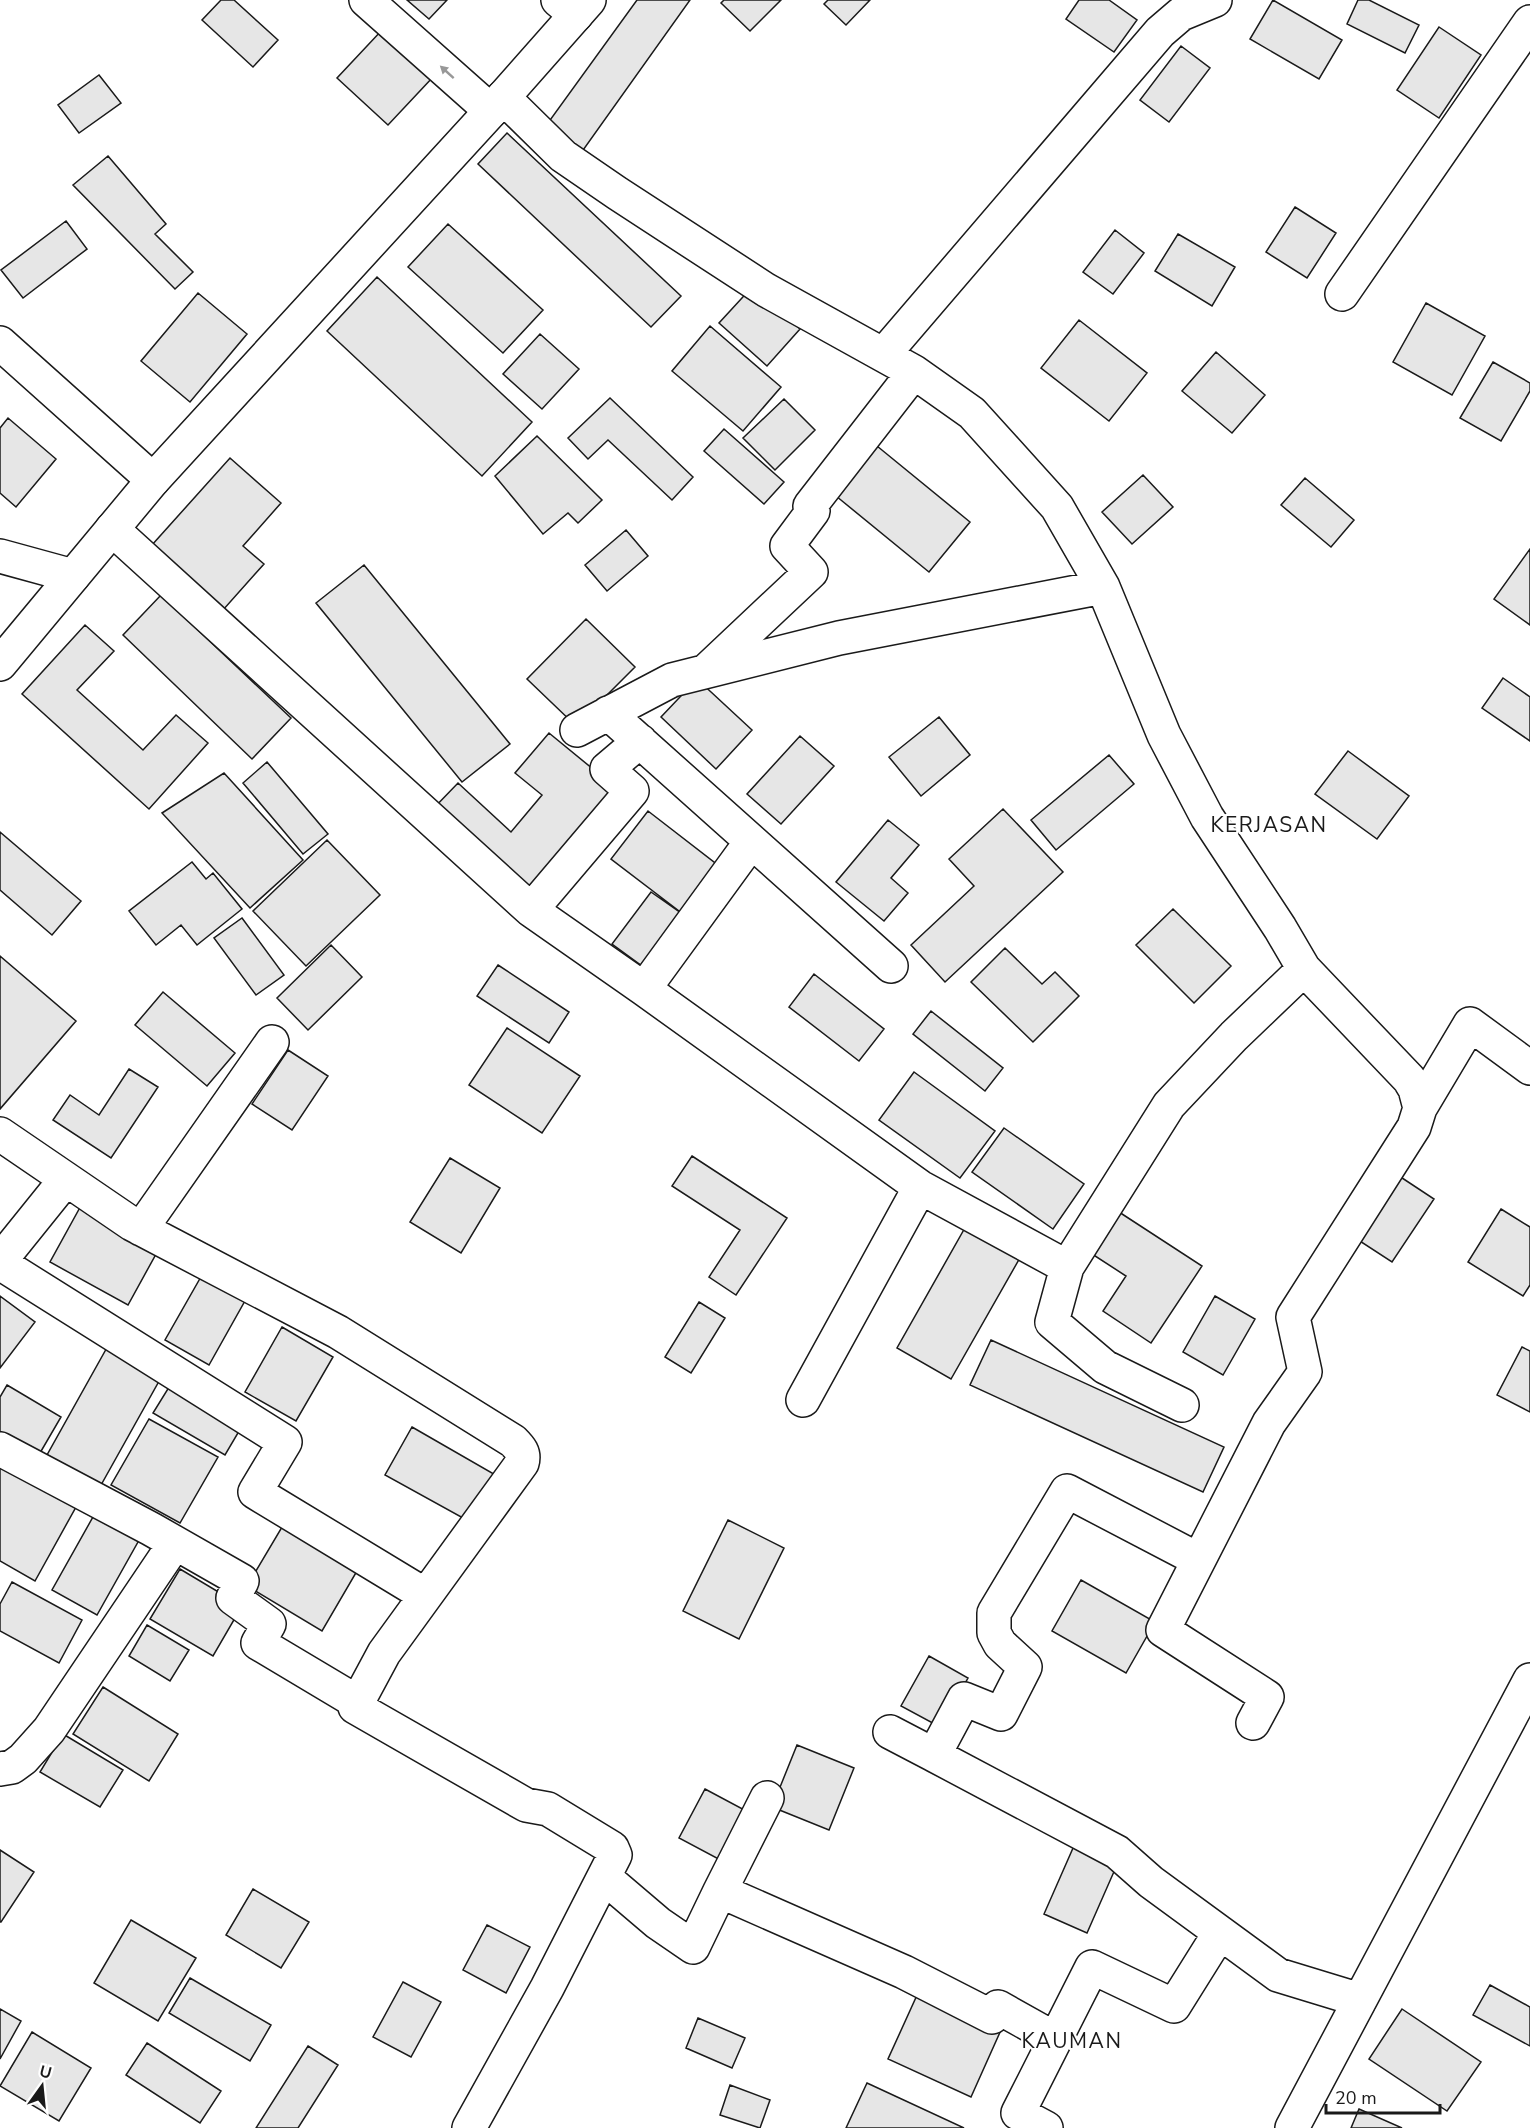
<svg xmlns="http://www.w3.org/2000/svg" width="1530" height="2128" viewBox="0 0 1530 2128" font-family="'Nunito Sans',sans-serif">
<rect width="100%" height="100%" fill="#fff"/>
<path fill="#e6e6e6" stroke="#1a1a1a" stroke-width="1.5" d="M221,0H234L278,40L253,67L202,20Z
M407,0H447L429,19Z
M637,0H690L581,153L545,127Z
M724,0H781L750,31L721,3Z
M828,0H870L846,25L824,4Z
M1079,0H1109L1137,20L1114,52L1066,19Z
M1273,0L1342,40L1319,79L1250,39Z
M1358,0H1369L1419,25L1405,53L1347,24Z
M1439,27L1481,55L1439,118L1397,90Z
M382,30L433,77L388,125L337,78Z
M1181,46L1210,68L1169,122L1140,100Z
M99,75L121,103L79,133L58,105Z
M507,133L681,296L651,327L478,164Z
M108,156L166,224L155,234L193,272L175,289L73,185Z
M1295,207L1336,233L1307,278L1266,252Z
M66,221L87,249L23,298L1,270Z
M448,224L543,310L503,353L408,267Z
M1115,230L1144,253L1113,294L1083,272Z
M1178,234L1235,267L1212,306L1155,271Z
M377,277L532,422L482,476L327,331Z
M753,286L800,329L767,366L719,323Z
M198,293L247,334L190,402L141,361Z
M1426,303L1485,336L1452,395L1393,362Z
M1079,320L1147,373L1109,421L1041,368Z
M710,326L781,387L743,431L672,371Z
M540,334L579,369L542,409L503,374Z
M1216,352L1265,395L1232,433L1182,391Z
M1493,362L1530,383V391L1501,441L1460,418Z
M610,398L693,477L672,500L608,440L588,459L568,438Z
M784,399L815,430L775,470L743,438Z
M8,418L56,459L16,507L0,493V428Z
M724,429L784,482L764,504L704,451Z
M537,436L602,500L578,523L568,513L543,534L495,476Z
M877,446L970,522L929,572L836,496Z
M230,458L281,503L243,546L264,564L215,619L143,555Z
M1143,475L1173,507L1132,544L1102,512Z
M1305,478L1354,520L1331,547L1281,505Z
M626,530L648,556L607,591L585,565Z
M1530,549V625L1494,599Z
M364,565L510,744L462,782L316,603Z
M161,595L291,718L252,759L123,635Z
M586,619L635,667L576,726L527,679Z
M85,625L114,651L77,690L143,750L176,715L208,743L149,809L22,694Z
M1503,678L1530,697V741L1482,708Z
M697,679L752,730L716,769L661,717Z
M939,717L970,755L921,796L889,757Z
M549,733L621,792L531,899L431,811L458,783L511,832L542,795L515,773Z
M800,736L834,766L781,824L747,794Z
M1348,751L1409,796L1377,839L1315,794Z
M1109,755L1134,784L1056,850L1031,820Z
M267,762L328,834L303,854L243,783Z
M224,773L303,860L250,908L162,813Z
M1003,809L1063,872L945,982L911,945L974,886L949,859Z
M648,811L719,866L683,914L611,859Z
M888,820L919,845L891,878L908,893L884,921L836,882Z
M0,832L81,901L52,935L0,890Z
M327,840L380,895L306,966L253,911Z
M192,862L206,879L213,873L242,909L197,945L181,925L156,945L129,911Z
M651,892L688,918L649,971L612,944Z
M1173,909L1231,966L1194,1003L1136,945Z
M242,918L284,975L256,995L214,938Z
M331,945L362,977L308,1030L277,998Z
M1005,948L1042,984L1055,972L1079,996L1033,1042L971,982Z
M0,956L76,1021L0,1109Z
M498,965L569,1012L549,1043L477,996Z
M814,974L884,1029L859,1061L789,1007Z
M163,992L235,1053L207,1086L135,1025Z
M931,1011L1003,1068L985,1091L913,1034Z
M507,1028L580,1076L542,1133L469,1085Z
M288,1050L328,1076L292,1130L252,1104Z
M129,1069L158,1087L111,1158L53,1120L70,1095L99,1115Z
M914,1072L995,1131L960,1178L879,1120Z
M1004,1128L1084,1184L1053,1229L972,1172Z
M692,1156L787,1218L736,1295L709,1277L740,1230L672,1186Z
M450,1158L500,1188L461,1253L410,1222Z
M1390,1170L1434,1199L1392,1262L1349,1234Z
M83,1202L161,1245L128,1305L50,1262Z
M1501,1209L1530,1227V1285L1523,1296L1468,1262Z
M1119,1212L1202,1266L1151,1343L1103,1311L1126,1276L1092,1254Z
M966,1226L1021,1256L951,1379L897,1348Z
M202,1275L246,1299L209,1365L165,1340Z
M0,1296L35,1322L0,1368Z
M1215,1296L1255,1319L1223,1375L1183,1352Z
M699,1302L725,1318L691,1373L665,1357Z
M282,1327L333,1357L296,1421L245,1392Z
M991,1340L1224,1447L1203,1492L970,1385Z
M109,1344L163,1374L101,1485L47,1455Z
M1522,1347L1530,1351V1412L1497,1395Z
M174,1379L245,1421L225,1455L153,1413Z
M7,1385L61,1417L40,1453L0,1440V1397Z
M149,1419L218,1457L180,1523L111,1485Z
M412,1427L499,1477L472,1523L385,1475Z
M0,1453L81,1498L35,1581L0,1561Z
M98,1508L143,1533L97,1615L52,1590Z
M728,1520L784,1548L739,1639L683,1611Z
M282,1527L357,1571L322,1631L247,1586Z
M180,1569L242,1606L213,1656L150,1619Z
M1081,1580L1155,1622L1126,1673L1052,1631Z
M12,1582L82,1620L59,1663L0,1631V1604Z
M147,1625L189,1650L170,1681L129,1656Z
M929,1656L968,1678L940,1727L901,1706Z
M103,1687L178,1734L149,1781L73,1734Z
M63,1734L123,1770L100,1807L40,1772Z
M797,1745L854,1768L829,1830L772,1807Z
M705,1789L752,1814L726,1863L679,1838Z
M1077,1839L1120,1858L1087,1933L1044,1914Z
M0,1850L34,1872L1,1922H0Z
M253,1889L309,1922L281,1968L226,1935Z
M131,1920L196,1958L158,2021L94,1983Z
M487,1925L530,1947L506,1993L463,1970Z
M190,1978L271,2025L250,2061L169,2013Z
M403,1982L441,2002L411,2057L373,2037Z
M1490,1985L1530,2007V2046L1473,2015Z
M918,1993L1001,2030L971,2097L888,2059Z
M0,2009L21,2021L0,2059Z
M1402,2009L1481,2062L1447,2111L1369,2059Z
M698,2018L745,2038L732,2068L686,2048Z
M32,2032L91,2068L59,2121L0,2086Z
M147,2043L221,2091L200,2123L126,2075Z
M308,2046L338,2065L298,2128H256Z
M867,2083L964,2128H846Z
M730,2085L770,2100L760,2128L720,2115Z
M1359,2109L1402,2128H1351Z"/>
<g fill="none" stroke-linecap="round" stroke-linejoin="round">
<g stroke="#1a1a1a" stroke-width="36">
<path id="minor" d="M366,0L491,111
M558,0L576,15
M503,97L563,156L617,193L766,290L914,372L972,413L1057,507L1103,587L1164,735L1207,817L1280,928L1304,969L1409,1079L1415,1089L1420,1108
M1342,294L1530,22
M0,343L153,480
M884,354L1160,32L1181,14L1215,0
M112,529L531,910L644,989L920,1187L1067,1267
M0,556L73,576
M708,669L811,572L787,546L813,511L810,506L914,372
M608,713L891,966
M577,730L672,680L839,638L1103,587
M531,910L632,791L607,769L640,741
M644,989L751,842
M0,1134L132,1224L338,1332L513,1441C520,1448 525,1453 522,1463L384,1653L355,1707L526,1805L548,1809L612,1848L615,1855L547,1988L469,2128
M141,1229L272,1042
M0,1261L66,1179
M0,1263L285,1442L255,1492L425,1595
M803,1400L920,1187
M1182,1405L1105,1367L1052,1322L1067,1267L1169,1105L1234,1036L1304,969
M0,1449L151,1529L242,1581L233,1598L269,1624L258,1643L357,1702
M1197,1559L1067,1491L994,1613V1633L1000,1644L1025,1667L1001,1714L964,1699L934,1755L1117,1852L1151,1882L1278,1975L1360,2000
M1253,1723L1267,1697L1163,1630L1269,1423L1305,1372L1293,1317L1414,1127L1420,1108L1470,1024L1530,1068
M890,1732L934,1755
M0,1769L12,1767L23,1759L49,1730L175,1543
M604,1877L658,1923L693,1947L720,1891L904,1972L992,2017L998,2007L1055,2039
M720,1891L767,1798
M1046,2128L1018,2113L1092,1967L1174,2006L1219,1934
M1292,2128L1530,1680"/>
</g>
<g stroke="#1a1a1a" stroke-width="36">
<path id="major" d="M0,664L153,480L491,111L589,0"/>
</g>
<use href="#minor" stroke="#fff" stroke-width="33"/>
<use href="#major" stroke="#fff" stroke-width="33"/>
</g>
<defs><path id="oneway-solid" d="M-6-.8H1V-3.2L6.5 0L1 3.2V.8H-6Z" transform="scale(1.5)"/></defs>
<use fill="#989898" href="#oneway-solid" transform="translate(447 72) rotate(-138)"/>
<g text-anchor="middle" stroke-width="4.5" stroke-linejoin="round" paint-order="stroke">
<g font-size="21" letter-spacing="1.5" fill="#1a1a1a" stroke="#fff">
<text x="1269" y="832">KERJASAN</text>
<text x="1072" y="2048">KAUMAN</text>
</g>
</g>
<g transform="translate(42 2086) rotate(15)" stroke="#ffffff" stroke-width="4.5" paint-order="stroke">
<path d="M0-4.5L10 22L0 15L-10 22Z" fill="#1a1a1a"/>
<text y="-9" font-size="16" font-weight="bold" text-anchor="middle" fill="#1a1a1a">U</text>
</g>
<path d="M1326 2104v9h114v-9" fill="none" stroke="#1a1a1a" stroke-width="3"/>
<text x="1335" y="2104" font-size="18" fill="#1a1a1a" stroke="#ffffff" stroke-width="4.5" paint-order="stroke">20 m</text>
</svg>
